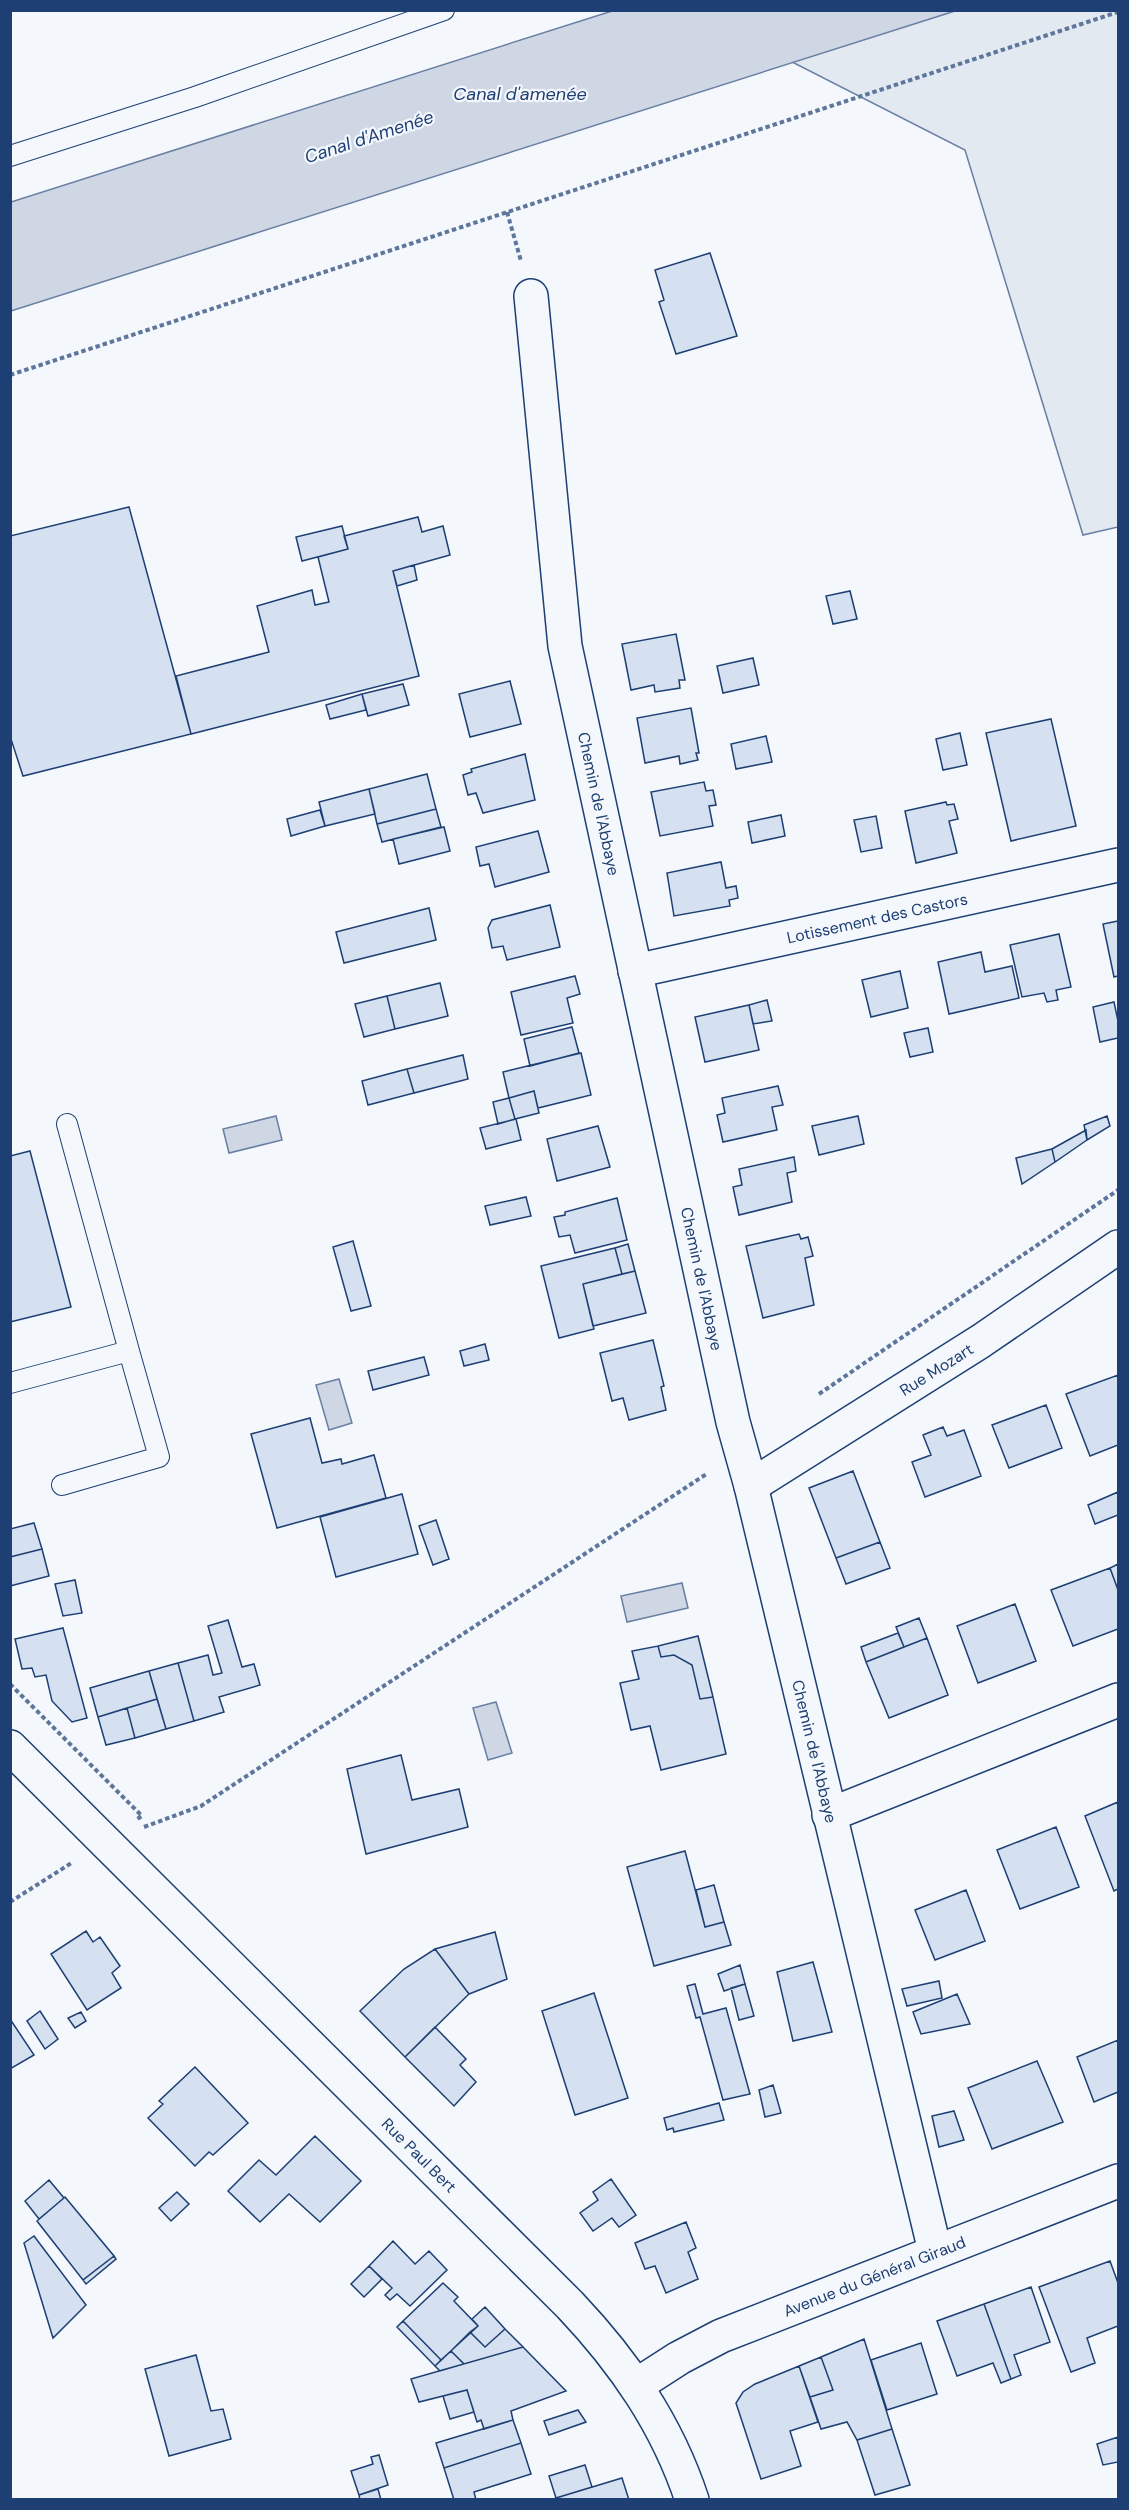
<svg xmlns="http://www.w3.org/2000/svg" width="1129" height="2510" viewBox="0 0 1129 2510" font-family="'DM Sans',sans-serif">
<rect width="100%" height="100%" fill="#f4f7fb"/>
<path fill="#e3e9f0" stroke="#687fa3" stroke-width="1.5" d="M692,11H1118V527L1083,535L965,150Z"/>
<path fill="#cfd7e4" stroke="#687fa3" stroke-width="1.5" d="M612,11H955L11,311V202Z
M276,1116L282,1140L229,1153L223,1129Z
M339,1379L352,1423L329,1430L316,1385Z
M682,1583L688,1608L627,1622L621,1596Z
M496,1702L512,1753L488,1760L473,1708Z"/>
<path fill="#d5e0f0" stroke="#1d3f73" stroke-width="1.5" d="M710,253L737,336L676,354L659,302L664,300L655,270Z
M129,507L191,734L23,776L10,736V536Z
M418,517L422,532L443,526L450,555L393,571L419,676L191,734L176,676L269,652L257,606L312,590L315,605L329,602L318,557L348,549L344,536Z
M342,526L348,549L302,561L296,537Z
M414,565L417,580L397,586L393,571Z
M850,591L857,619L833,624L826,596Z
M676,634L685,680H679L680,688L655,692L654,685L631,690L622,644Z
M753,658L759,685L723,693L717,666Z
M510,681L521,724L470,737L459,694Z
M403,684L409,705L368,716L362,694Z
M362,694L366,710L330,719L326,705Z
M691,708L699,753H696L698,760L680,764L679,756L645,763L637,718Z
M1051,719L1076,826L1011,841L986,733Z
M960,733L967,765L943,770L936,739Z
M766,736L772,762L736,769L731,744Z
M525,754L535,800L483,813L476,793L468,795L463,775L472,772L471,769Z
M427,774L436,809L377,824L369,789Z
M704,782L706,791L713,790L716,805L709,806L713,826L660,836L651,792Z
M369,789L375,814L325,826L319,802Z
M946,802L947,805L954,804L958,819L949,821L957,853L916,863L905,811Z
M436,809L441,827L382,842L377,824Z
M320,810L325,826L291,836L287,819Z
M781,815L785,836L752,843L748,822Z
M876,816L882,848L861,852L854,820Z
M444,827L450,851L399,864L393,839Z
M538,831L549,872L495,887L489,864L480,866L476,847Z
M721,862L726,888L736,886L738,898L729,900L730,906L674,916L667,873Z
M550,905L560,947L507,960L503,946L492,948L488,928L492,920Z
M429,908L436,940L344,963L336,932Z
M1118,921V976L1114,977L1103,924Z
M1059,934L1071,987L1056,990L1058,1000L1047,1002L1044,993L1022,997L1010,945Z
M981,952L985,972L1012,966L1019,998L949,1014L938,962Z
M900,971L908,1008L871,1017L862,980Z
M575,976L580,994L567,998L573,1023L521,1035L511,992Z
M440,983L448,1016L395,1029L387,996Z
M387,996L395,1029L364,1037L355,1004Z
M767,1000L772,1021L753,1024L749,1005Z
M1114,1002L1118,1021V1038L1100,1042L1093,1007Z
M749,1005L759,1050L705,1062L695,1017Z
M572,1027L579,1053L530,1066L524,1039Z
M928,1028L933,1052L910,1057L904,1033Z
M581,1053L591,1095L538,1108L534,1091L509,1098L503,1072Z
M463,1055L468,1079L414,1093L407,1069Z
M407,1069L414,1093L368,1105L362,1081Z
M778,1086L783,1105L772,1107L777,1130L723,1142L717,1115L725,1113L722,1098Z
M534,1091L539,1113L515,1119L509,1098Z
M509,1098L515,1119L498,1124L493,1102Z
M858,1116L864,1144L819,1155L812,1126Z
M1107,1116L1110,1126L1087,1140L1084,1125Z
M516,1119L521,1140L486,1149L480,1128Z
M598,1126L610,1167L557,1181L547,1139Z
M1086,1130L1087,1140L1055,1162L1052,1149Z
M1052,1149L1055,1162L1022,1184L1016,1158Z
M30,1151L71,1307L10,1322V1156Z
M794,1157L796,1171L787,1173L792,1202L739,1215L733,1187L742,1185L739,1169Z
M526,1197L531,1216L490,1225L485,1206Z
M617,1198L627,1240L575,1253L570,1235L559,1237L554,1217L565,1215V1212Z
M799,1234L801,1239L808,1237L813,1256L805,1258L814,1305L763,1318L746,1246Z
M353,1241L371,1306L351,1311L333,1247Z
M628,1244L635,1271L622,1274L615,1248Z
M615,1248L622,1274L583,1284L594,1329L559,1338L541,1266Z
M635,1271L646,1313L593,1326L583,1284Z
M653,1340L664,1386L661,1387L666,1410L629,1420L623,1398L612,1401L600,1353Z
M485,1344L489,1360L464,1366L460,1351Z
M424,1357L429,1375L373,1390L368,1371Z
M1118,1375V1445L1090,1456L1066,1394Z
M1046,1405L1062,1448L1009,1468L992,1425Z
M310,1418L322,1463L341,1459L342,1464L374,1455L386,1498L277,1528L251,1434Z
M943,1427L947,1436L964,1430L981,1476L925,1497L912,1462L931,1455L923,1435Z
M853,1471L880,1542L836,1558L809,1488Z
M1118,1492V1515L1095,1524L1088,1505Z
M402,1494L418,1554L336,1577L320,1517Z
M436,1520L449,1559L433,1565L419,1526Z
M34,1523L42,1549L10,1557V1529Z
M880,1542L890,1568L846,1584L836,1558Z
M42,1549L49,1576L10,1586V1557Z
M1118,1564V1590L1110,1568Z
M1110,1568L1118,1590V1629L1073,1646L1051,1590Z
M75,1580L82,1613L63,1616L55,1584Z
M1015,1604L1036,1661L978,1683L957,1626Z
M919,1618L927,1638L904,1647L896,1627Z
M228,1620L242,1667L254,1664L260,1685L219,1697L224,1712L194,1721L178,1663L208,1655L213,1675L222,1673L208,1626Z
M63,1628L87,1718L72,1722L52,1701L46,1675L35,1677L32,1668L22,1669L15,1639Z
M898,1633L904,1647L866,1662L861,1647Z
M698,1636L713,1697L700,1699L692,1665L674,1655L661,1657L658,1646Z
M927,1638L948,1695L889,1718L866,1662Z
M658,1646L661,1657L674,1655L692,1665L700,1699L713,1697L726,1754L661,1770L650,1726L631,1730L620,1683L639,1679L632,1651Z
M178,1663L194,1721L166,1729L149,1671Z
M149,1671L157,1699L98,1717L90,1688Z
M157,1699L166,1729L135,1738L127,1708Z
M127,1708L135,1738L106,1745L98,1717Z
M401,1755L412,1800L459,1789L468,1827L366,1854L347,1769Z
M1118,1802V1889L1114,1891L1085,1816Z
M1056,1827L1079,1887L1020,1909L997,1850Z
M685,1851L705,1927L724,1922L731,1945L654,1966L627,1867Z
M714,1885L724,1922L705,1927L696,1890Z
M966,1890L985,1941L935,1960L915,1910Z
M86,1931L93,1942L100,1937L120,1966L112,1973L121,1988L87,2010L51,1954Z
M495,1932L507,1979L469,1994L435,1949Z
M435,1949L469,1994L405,2057L360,2011L404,1969Z
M813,1962L832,2032L793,2041L777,1972Z
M740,1965L745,1984L724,1991L718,1974Z
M939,1981L942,1998L907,2006L902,1989Z
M695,1984L703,2014L726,2008L750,2094L723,2100L700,2017L696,2018L687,1986Z
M745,1984L754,2016L739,2020L731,1988Z
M594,1993L628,2098L575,2115L542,2011Z
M957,1994L970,2024L921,2034L913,2012Z
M40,2011L58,2039L45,2049L27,2021Z
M81,2012L86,2021L75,2028L68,2018Z
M10,2019L34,2055L10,2069Z
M435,2027L466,2059L460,2065L476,2082L454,2106L405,2057Z
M1118,2040V2092L1094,2102L1077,2057Z
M1037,2061L1063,2122L992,2149L968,2088Z
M195,2067L248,2123L213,2155L209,2152L195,2166L148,2118L163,2104L159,2101Z
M773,2085L781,2113L765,2117L759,2090Z
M719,2103L724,2120L674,2132L673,2128L667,2130L664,2118Z
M954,2111L964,2140L939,2147L932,2116Z
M315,2136L361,2181L320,2222L289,2194L260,2222L228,2191L259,2160L276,2175Z
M611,2179L636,2215L619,2227L612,2218L593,2231L580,2213L598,2200L593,2192Z
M49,2180L64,2198L39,2219L25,2201Z
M177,2192L189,2204L171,2221L159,2208Z
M65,2197L114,2256L83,2280L37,2221Z
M686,2222L696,2248L688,2252L698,2279L666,2293L655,2266L645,2269L635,2243Z
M34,2236L86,2305L53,2338L24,2243Z
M393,2241L415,2264L429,2251L447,2270L410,2306L397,2294L390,2300L385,2295L392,2288L369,2266Z
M114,2256L116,2259L86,2284L83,2280Z
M1110,2261L1118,2283V2326L1087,2338L1095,2363L1071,2372L1039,2287Z
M369,2266L382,2279L364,2297L351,2284Z
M443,2283L458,2297L454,2301L478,2326L441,2360L403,2321Z
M1031,2287L1050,2342L1014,2355L1021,2375L1011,2379L984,2304Z
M984,2304L1011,2379L1001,2383L993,2363L957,2376L937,2321Z
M485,2307L505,2329L485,2347L470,2332L478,2326L472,2319Z
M403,2321L441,2360L435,2366L397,2327Z
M505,2329L523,2347L464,2364L451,2351L470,2332L485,2347Z
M864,2339L892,2429L857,2440L847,2422L821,2429L810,2397L833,2390L821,2357Z
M921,2343L937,2394L887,2410L871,2360Z
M523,2347L566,2391L511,2411L513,2420L484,2429L481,2420L477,2422L467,2390L419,2402L411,2379Z
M451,2351L464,2364L440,2371L435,2366Z
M196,2355L211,2411L223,2409L231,2439L169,2456L145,2369Z
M821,2357L833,2390L810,2397L799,2366Z
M799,2366L818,2422L790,2431L801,2466L761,2479L736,2403L743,2392L755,2384Z
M467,2390L474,2412L450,2419L443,2396Z
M578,2410L586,2422L549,2435L544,2421Z
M513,2420L521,2443L444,2468L436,2443Z
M892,2429L910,2485L875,2495L857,2440Z
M1118,2437V2462L1103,2465L1097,2444Z
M521,2443L531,2474L474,2492L476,2500H454L444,2468Z
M379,2455L388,2485L359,2495L351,2471L373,2464L371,2457Z
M585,2465L592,2487L556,2498L549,2476Z
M622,2478L629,2500H552L556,2498Z
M378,2489L381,2500H360L359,2495Z"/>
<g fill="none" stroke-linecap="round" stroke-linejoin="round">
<g stroke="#1d3f73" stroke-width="22">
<path id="service" d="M10,156L195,97L444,10
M67,1124L129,1351
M10,1383L129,1351L159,1457L62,1485"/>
</g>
<g stroke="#1d3f73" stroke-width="36">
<g id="minor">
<path id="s1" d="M531,296L565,646L733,1422L751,1486L935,2251"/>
<path id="s2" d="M635,971L1118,865"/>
<path id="s3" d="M751,1486L981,1341L1118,1247"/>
<path d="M829,1815L1118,1700"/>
</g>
</g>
<g stroke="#1d3f73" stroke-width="36">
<g id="secondary">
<path id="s4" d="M10,1747L570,2305C624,2362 667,2424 692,2500"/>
<path id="s5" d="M637,2385L679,2358L721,2336L1118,2181"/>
</g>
</g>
<path stroke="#5e769c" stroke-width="4" stroke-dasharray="4.5 3" stroke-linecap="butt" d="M507,212L521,261
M10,375L1118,12
M819,1394L1118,1190
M10,1684L142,1816L137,1819
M144,1827L201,1806L708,1473
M10,1902L73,1862"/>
<use href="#service" stroke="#f4f7fb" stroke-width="20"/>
<use href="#minor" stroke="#f4f7fb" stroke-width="33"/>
<use href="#secondary" stroke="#f4f7fb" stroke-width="33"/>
</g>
<g text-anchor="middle" stroke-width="4.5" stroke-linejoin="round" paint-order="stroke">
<g font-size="16" fill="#1d3f73" stroke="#f4f7fb">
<text dy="6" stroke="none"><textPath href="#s1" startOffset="513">Chemin de l'Abbaye</textPath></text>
<text dy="6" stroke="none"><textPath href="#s2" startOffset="248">Lotissement des Castors</textPath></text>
<text dy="6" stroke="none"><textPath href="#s1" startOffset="999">Chemin de l'Abbaye</textPath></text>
<text dy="6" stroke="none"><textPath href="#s3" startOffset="219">Rue Mozart</textPath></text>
<text dy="6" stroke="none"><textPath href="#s1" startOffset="1485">Chemin de l'Abbaye</textPath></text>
<text dy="6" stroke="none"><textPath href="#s4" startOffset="578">Rue Paul Bert</textPath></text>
<text dy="6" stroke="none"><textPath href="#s5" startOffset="262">Avenue du Général Giraud</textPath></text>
</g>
<g font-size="18" font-style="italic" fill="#1d3f73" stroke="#f4f7fb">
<text x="520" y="100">Canal d'amenée</text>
<text transform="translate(369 137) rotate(-18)" y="6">Canal d'Amenée</text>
</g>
</g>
<rect width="1129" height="2510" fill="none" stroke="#1d3f73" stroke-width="24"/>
</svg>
